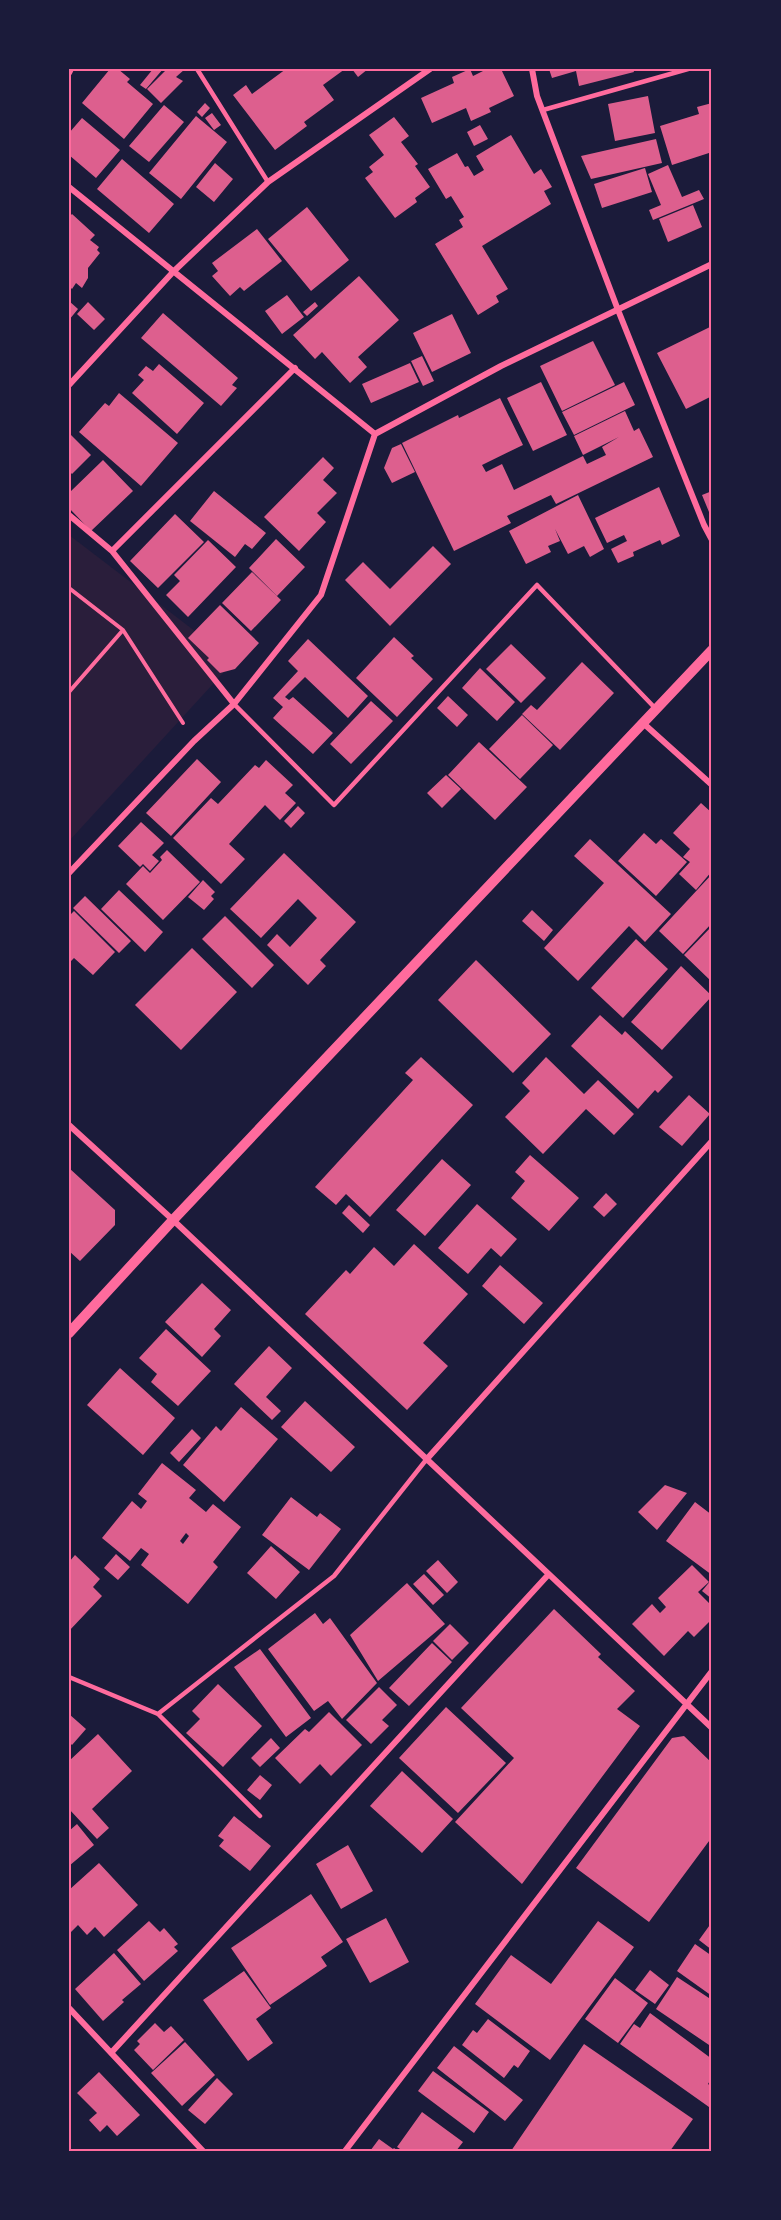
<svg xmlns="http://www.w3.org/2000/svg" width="781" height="2220" viewBox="0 0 781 2220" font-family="Ubuntu,sans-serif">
<rect width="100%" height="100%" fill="#1b1b3a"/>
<path fill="#2a1e3b" d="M69,535L234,661L69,841Z"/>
<path fill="#dd5f8e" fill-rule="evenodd" d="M110,69H118L130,79L127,82L153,104L124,139L82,103Z
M153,69H163L146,89L140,85Z
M167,69H185L176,77L183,81L161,103L147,89Z
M286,69H345L323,85L334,100L304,122L307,126L275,150L233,95L246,85L252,94Z
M352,69H368L358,77Z
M470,69L473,76L487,69H501L514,96L489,108L491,112L471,121L466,108L432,123L421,98L454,83L452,77Z
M549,69H633L634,72L579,86L576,71L552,78Z
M648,96L655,133L615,141L608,104Z
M205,103L210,108L202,117L197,112Z
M712,103V152L672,165L660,126L699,114L697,107Z
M164,105L184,122L149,162L129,146Z
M212,113L221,125L214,130L205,118Z
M196,116L227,142L181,199L149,173Z
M394,117L409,136L401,142L418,164L415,166L430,187L415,198L417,202L395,218L365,178L373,172L369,167L384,155L369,135Z
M82,118L120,150L96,178L69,155V133Z
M480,125L488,139L474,146L467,132Z
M511,135L534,174L541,169L552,187L544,191L551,204L482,246L508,289L496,296L499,302L478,315L435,244L463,227L459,220L464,217L451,196L446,199L428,169L457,153L465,167L468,166L474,176L484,170L476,156Z
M656,139L662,163L591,179L581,156Z
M122,159L174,204L149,233L97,189Z
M215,163L233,179L214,202L196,187Z
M668,165L682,197L699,190L704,199L653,220L649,210L661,205L648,174Z
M645,168L652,192L602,208L594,184Z
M693,205L702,227L668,242L659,219Z
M307,207L349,260L311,291L268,239Z
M72,214L95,235L90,240L99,247L97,250L100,253L88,268V278L82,288L76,283L72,289L69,286V217Z
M257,229L282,261L244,291L240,287L230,296L212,276L218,271L212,263Z
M359,276L399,320L358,357L367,367L350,383L322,352L315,359L293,335Z
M287,295L304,317L282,334L265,311Z
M69,301L78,309L69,320Z
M88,302L105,319L94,330L77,314Z
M315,302L318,306L307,316L303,312Z
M163,313L238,378L232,385L237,388L221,406L141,338Z
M452,314L471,353L432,372L413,333Z
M712,326V396L686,409L657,353Z
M593,341L615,385L562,411L540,366Z
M422,356L434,381L423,386L411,361Z
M410,363L419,382L371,403L362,384Z
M159,364L204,403L177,434L132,393L144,380L138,375L146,366L153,371Z
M541,382L567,435L533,451L507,398Z
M624,382L635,405L574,435L562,412Z
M119,393L178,443L141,486L79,432L105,403L109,406Z
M500,398L523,445L482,465L486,472L502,464L514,490L583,456L587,464L606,455L602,447L619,437L583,455L574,436L625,411L634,431L639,428L653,457L556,504L551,495L507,516L511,523L454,551L402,443L458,415L459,418Z
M69,433L91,455L72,474L69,471Z
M401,444L415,472L392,483L384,468L392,448Z
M323,457L334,468L323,480L337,493L317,513L326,522L299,551L264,517Z
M103,460L133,491L91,531L69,508V493Z
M659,487L680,536L662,545L660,540L633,552L634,556L618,563L611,549L627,541L624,535L607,543L595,518Z
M214,491L266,533L252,549L245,544L235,557L190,521Z
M712,491V511L709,512L702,495Z
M578,495L604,549L590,557L584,546L568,554L555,529L560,541L548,546L551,552L526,564L509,531Z
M175,514L204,542L158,588L130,561Z
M276,539L305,567L277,596L249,568Z
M208,540L236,567L188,617L166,595L180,581L174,575Z
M433,546L451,564L390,626L345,580L363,562L390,589Z
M252,572L281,600L251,631L222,603Z
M220,605L259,643L235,669L220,673L207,660L209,658L188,638Z
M394,637L414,656L411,658L433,679L397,717L356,678Z
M308,639L368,696L348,718L305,677L285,697L289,700L293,697L333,733L313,754L273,718L283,707L273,698L298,671L288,661Z
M511,644L546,678L521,703L486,669Z
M582,662L614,693L560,750L522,714L531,705L537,710Z
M480,668L515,702L497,721L462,688Z
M448,696L468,715L457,727L437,708Z
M371,701L393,721L351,764L330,744Z
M522,715L553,745L520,779L489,749Z
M479,742L527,787L495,820L448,775Z
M197,759L221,782L171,836L146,813Z
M266,760L293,785L285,793L296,803L280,820L265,805L229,844L245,859L221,884L173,838L211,798L218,804L255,765L259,768Z
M446,775L461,789L442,808L427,793Z
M701,803L712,813V871L696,890L679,874L690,862L683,857L690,849L673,833Z
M298,806L305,813L291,828L284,821Z
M141,822L164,843L152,855L159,861L150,871L143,864L140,867L118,846Z
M644,833L656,844L661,839L687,862L656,896L618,861Z
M590,839L671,914L645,942L629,926L578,981L544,948L604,883L574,856Z
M167,850L200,882L163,920L126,884L143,866L150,873L162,860L160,857Z
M284,853L356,922L320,960L326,966L308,985L267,945L277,934L290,947L317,918L298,899L261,938L230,909Z
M712,874V923L683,954L659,931Z
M203,880L215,892L211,896L214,899L204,910L188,897Z
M119,890L163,932L145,952L101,909Z
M85,896L131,941L119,953L73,908Z
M532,910L553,930L544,941L522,921Z
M74,911L115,952L93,975L74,958L69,963V916Z
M225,916L274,965L252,988L202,939Z
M712,926V982L684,955Z
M636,939L668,969L623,1018L591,988Z
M192,948L237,992L181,1050L135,1005Z
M476,960L551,1034L513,1073L438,1000Z
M681,966L712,996L662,1050L631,1022Z
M600,1015L622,1035L625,1031L673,1077L658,1093L655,1090L638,1109L571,1046Z
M421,1057L473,1105L370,1217L346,1194L336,1205L315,1187L413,1080L405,1073Z
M546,1057L584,1094L598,1080L634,1114L614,1135L586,1109L543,1154L505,1117L530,1091L522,1083Z
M689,1095L710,1114L682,1146L659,1127Z
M530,1155L579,1198L549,1231L511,1198L525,1181L515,1172Z
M442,1159L471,1185L425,1236L396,1210Z
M69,1168L115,1210V1225L80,1261L69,1251Z
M606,1193L617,1204L604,1217L593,1207Z
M477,1204L517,1239L501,1257L491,1248L468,1274L438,1248Z
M349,1205L370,1225L363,1233L342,1213Z
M414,1244L468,1294L423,1343L448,1366L407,1410L305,1314L346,1270L350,1274L374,1247L394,1266Z
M500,1265L543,1303L524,1324L482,1286Z
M202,1283L231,1310L214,1329L221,1336L202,1357L165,1322Z
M166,1329L211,1371L178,1406L151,1382L157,1374L139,1358Z
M269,1346L292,1368L266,1397L281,1411L272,1420L234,1384Z
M120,1368L175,1418L143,1455L87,1405Z
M305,1401L355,1447L331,1472L281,1427Z
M241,1407L278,1439L224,1502L183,1465L216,1426L221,1431Z
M192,1429L201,1438L179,1462L170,1453Z
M162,1463L196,1490L189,1498L206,1512L213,1504L241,1527L213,1562L218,1567L188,1604L141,1565L149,1554L141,1548L130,1561L102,1538L132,1501L141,1509L147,1501L138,1494ZM186,1533L189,1536L183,1544L180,1541Z
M665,1485L687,1493L657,1530L638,1512Z
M291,1497L317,1517L320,1513L341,1529L309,1570L262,1535Z
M695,1502L712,1515V1575L666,1541Z
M271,1546L300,1572L276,1599L247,1573Z
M116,1554L130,1567L118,1580L104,1568Z
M75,1555L100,1579L93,1587L102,1596L69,1631V1562Z
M438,1560L458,1582L447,1593L426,1571Z
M692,1565L709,1582L698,1592L712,1606V1619L694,1637L688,1631L664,1656L632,1624L652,1604L660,1613L666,1607L658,1598Z
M424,1574L444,1595L433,1605L413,1584Z
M712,1579V1599L702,1591Z
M407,1583L445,1624L378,1681L350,1635Z
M554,1609L601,1654L598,1657L635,1691L617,1709L640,1726L522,1884L455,1822L514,1758L461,1708Z
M315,1613L323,1624L330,1618L377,1683L342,1719L328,1701L314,1711L268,1649Z
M450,1624L469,1643L452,1660L433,1641Z
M432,1643L452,1662L409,1706L389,1688Z
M260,1649L311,1718L286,1737L234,1667Z
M218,1684L262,1726L223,1767L186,1733L200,1719L192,1711Z
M379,1687L397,1705L382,1720L389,1726L371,1744L346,1720Z
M446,1707L506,1763L458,1813L399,1758Z
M329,1712L362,1745L331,1776L320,1764L300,1784L275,1758L305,1729L309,1732Z
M69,1714L86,1729L72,1745L69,1742Z
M98,1734L132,1771L92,1809L109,1828L97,1839L69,1809V1761Z
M684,1736L712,1763V1837L649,1922L576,1868L672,1738Z
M271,1738L280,1748L260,1767L251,1758Z
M402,1771L453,1819L422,1853L370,1806Z
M260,1775L272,1785L260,1800L247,1790Z
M234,1816L271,1846L250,1871L219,1846L224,1840L218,1836Z
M77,1824L94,1845L69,1866V1831Z
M348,1845L373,1891L341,1909L316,1864Z
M99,1863L138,1905L104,1937L95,1927L87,1935L78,1925L69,1934V1890Z
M311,1894L343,1942L321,1957L327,1966L270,2005L231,1948Z
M386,1918L409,1962L370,1983L346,1939Z
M149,1921L160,1932L164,1928L178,1944L174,1947L178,1951L144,1981L117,1950Z
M598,1921L634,1947L550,2060L475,2004L511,1955L551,1984Z
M712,1922V1950L699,1940Z
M695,1944L712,1956V1996L677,1971Z
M114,1953L141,1984L122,2000L124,2002L103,2021L75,1989Z
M650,1970L669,1985L655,2004L635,1990Z
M244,1971L271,2008L256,2019L273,2043L248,2061L203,2000Z
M677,1977L712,2000V2047L656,2009Z
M615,1978L648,2003L618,2043L585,2019Z
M650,2013L712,2059V2077L708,2084L712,2087V2102L709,2107L620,2044L634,2024L640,2028Z
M488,2019L530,2051L518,2068L514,2065L504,2078L462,2045L473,2030L477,2033Z
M155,2023L164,2032L171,2026L184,2040L153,2070L134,2050L140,2044L137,2041Z
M185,2042L215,2075L182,2106L151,2073Z
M584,2044L693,2119L670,2151H511Z
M454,2046L523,2100L505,2121L437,2068Z
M433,2071L489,2112L474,2133L418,2091Z
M99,2072L140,2115L117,2136L107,2125L100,2132L89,2120L97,2113L77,2093Z
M217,2078L233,2094L205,2124L188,2110Z
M422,2112L463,2142L456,2151H403L397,2147Z
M379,2139L393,2149L394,2148L398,2151H370Z"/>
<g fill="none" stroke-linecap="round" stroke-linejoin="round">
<path stroke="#ff6b9d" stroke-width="4" d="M69,588L123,630L183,723
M69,692L123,630"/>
<path stroke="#ff6b9d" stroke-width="4.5" d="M197,69L268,182
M543,110L688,69
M234,704L334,805L537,585L655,708
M69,1677L158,1714L260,1816
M158,1714L334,1576L426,1460"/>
<path stroke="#ff6b9d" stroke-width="6" d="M532,69L537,96L618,310L704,525L712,540
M69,73L71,69
M69,187L375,434
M69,385L173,272L268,182L430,69
M69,515L112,551L234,704
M112,551L295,368
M643,723L712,785
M69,873L194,741L234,704L321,595L375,434L501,366L712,264
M69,1125L173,1220L712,1728
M426,1460L712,1141
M69,2008L203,2151
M111,2053L548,1575
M345,2151L712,1671"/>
<path stroke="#ff6b9d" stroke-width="10" d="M69,1333L173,1220L712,650"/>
</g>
<rect width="781" height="2220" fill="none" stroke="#1b1b3a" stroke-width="141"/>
<rect x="70" y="70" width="640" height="2080" fill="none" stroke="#ff6b9d" stroke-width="2"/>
</svg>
